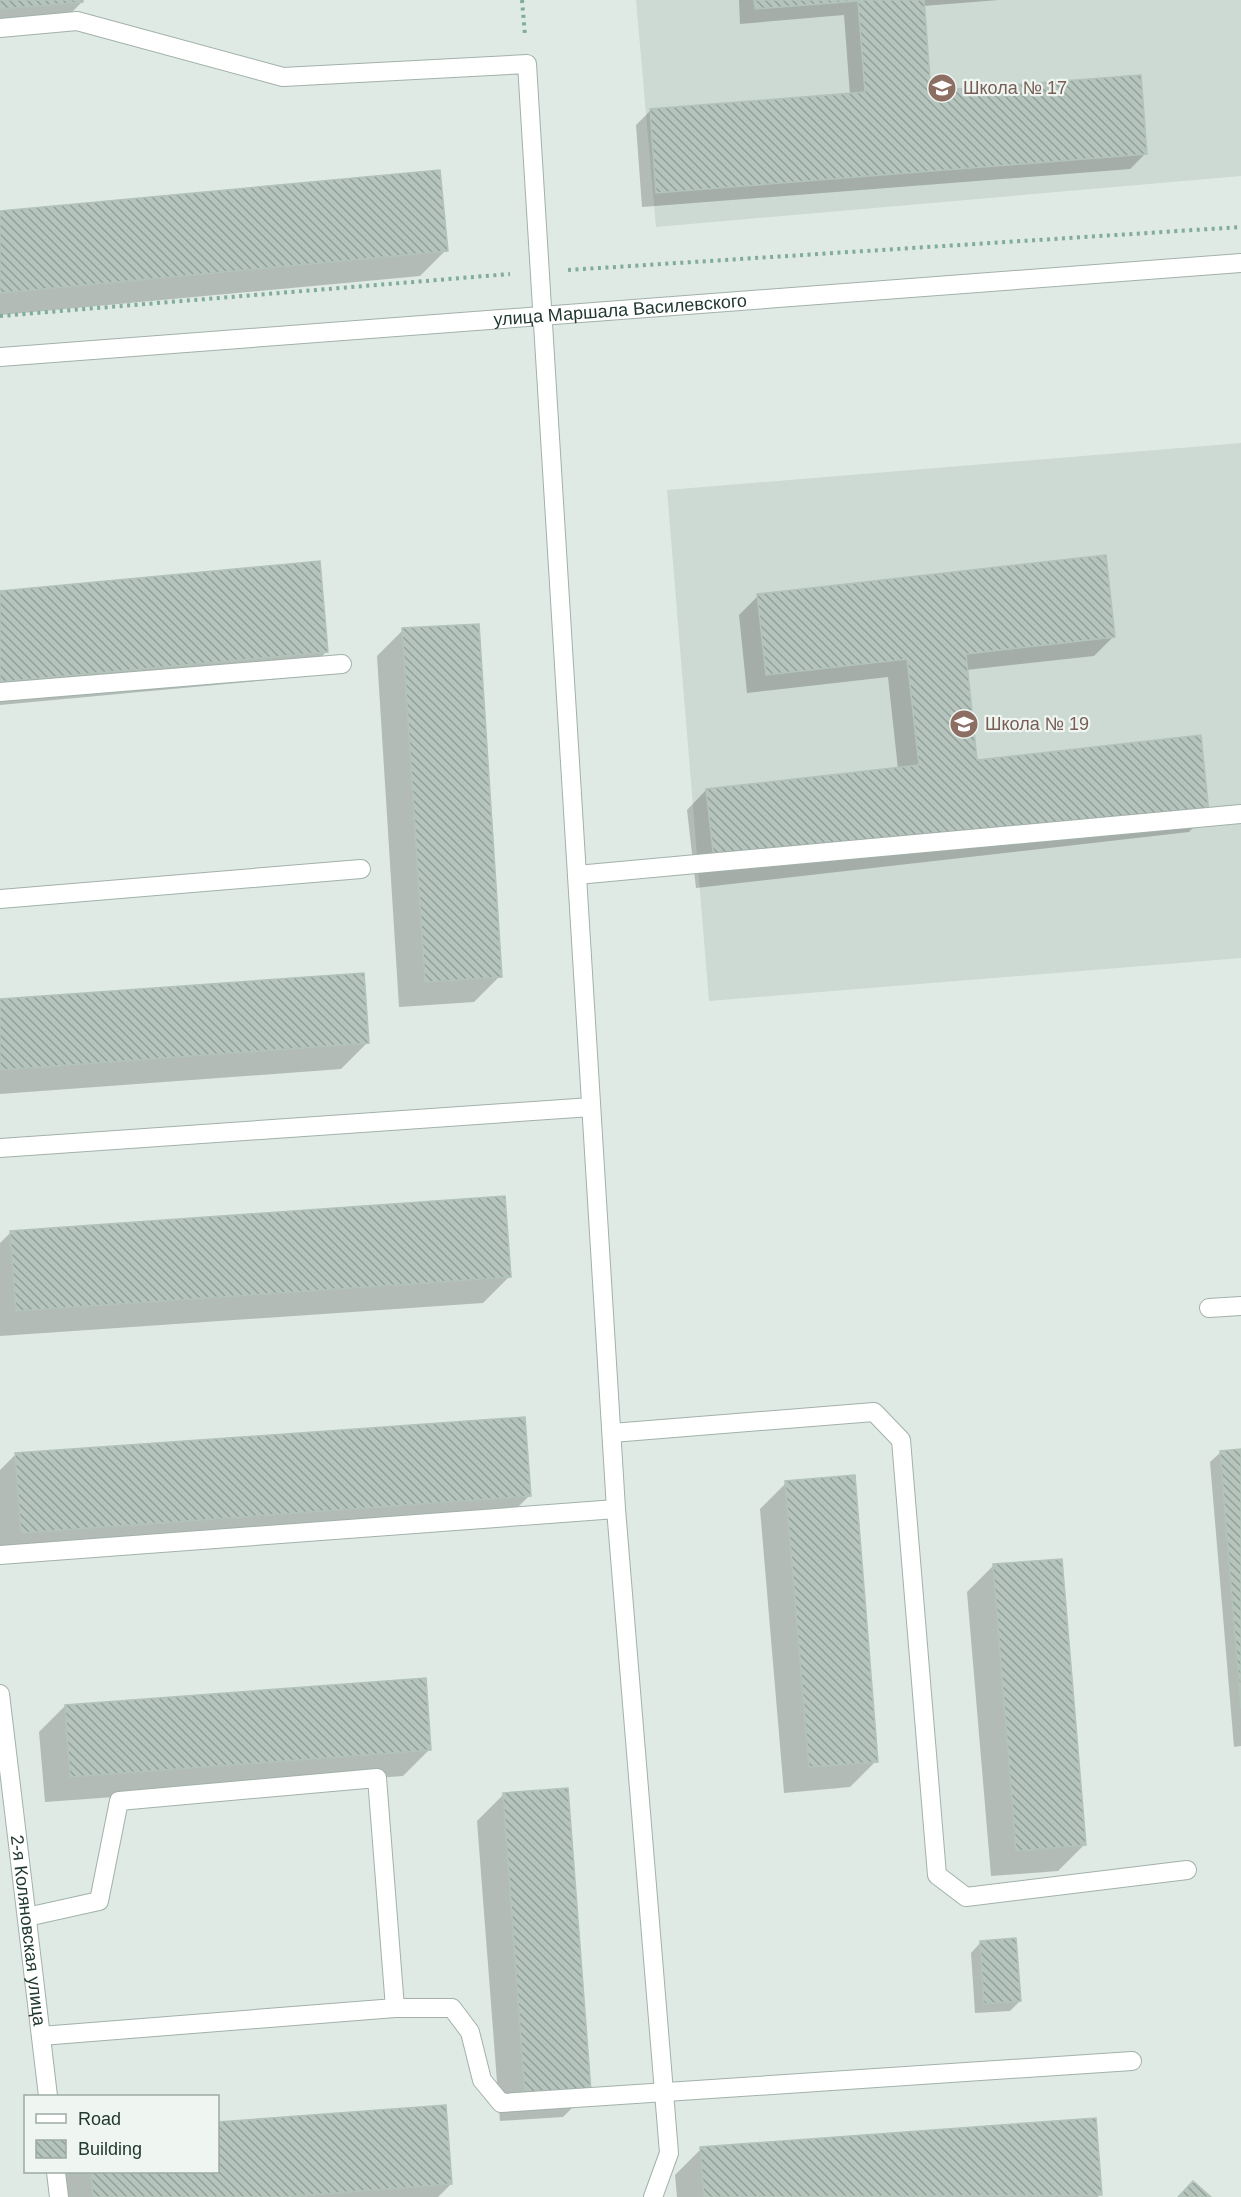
<svg xmlns="http://www.w3.org/2000/svg" width="1241" height="2197" viewBox="0 0 1241 2197" font-family="Arial,sans-serif">
<defs>
<pattern id="building-back-hatch" width="6" height="6" patternUnits="userSpaceOnUse" patternTransform="scale(1.5)"><rect width="6" height="6" fill="#b5c4bd"/><path d="M-1 5l2 2M0 0l6 6M5-1l2 2" fill="none" stroke="#93a09a"/></pattern>
</defs>
<rect width="100%" height="100%" fill="#dfeae4"/>
<path fill="#cdd9d3" d="M636,0H1241V176L656,227Z
M1241,443V958L709,1001L667,490Z"/>
<path fill="#0003" d="M0,0H81L82,2L56,28L0,32Z
M739,0H999L923,6L930,93L1145,154L1130,169L642,207L636,125L651,110L850,95L844,15L740,24Z
M0,212L446,250L420,276L0,315Z
M0,592L327,651L301,677L0,705Z
M758,596L1113,637L1094,656L966,670L976,762L1208,812L1189,832L696,888L687,810L706,790L898,769L888,677L747,693L739,615Z
M403,630L500,976L474,1002L399,1007L377,656Z
M0,1001L367,1043L341,1069L0,1094Z
M11,1232L509,1277L483,1303L0,1336V1243Z
M1241,1450V1746L1234,1747L1210,1462L1221,1452Z
M15,1455L529,1496L503,1522L0,1558V1470Z
M786,1483L876,1761L850,1787L784,1793L760,1509Z
M993,1566L1084,1845L1058,1871L991,1876L967,1592Z
M65,1706L429,1750L403,1776L45,1802L39,1732Z
M503,1795L589,2091L563,2117L500,2121L477,1821Z
M981,1942L1020,2001L1010,2011L975,2013L971,1953Z
M445,2106L451,2184L438,2197H65L64,2172H218V2123Z
M701,2149L1100,2195L1098,2197H677L675,2175Z"/>
<path fill="url(#building-back-hatch)" stroke="#b2c3ba" stroke-width="1.5" d="M0,0H83V2L0,9Z
M754,0H924L931,91L1141,75L1147,154L656,193L650,109L865,92L858,1L755,9Z
M440,170L448,251L0,293V211Z
M1106,555L1115,637L966,654L977,760L1201,735L1209,813L715,869L706,789L919,765L907,659L766,675L757,594Z
M320,561L328,652L0,682V591Z
M479,624L502,977L425,982L402,628Z
M364,973L369,1043L0,1070V999Z
M505,1196L511,1277L16,1311L10,1231Z
M525,1417L531,1496L21,1533L15,1453Z
M1241,1449V1708L1220,1451Z
M855,1475L878,1762L809,1767L785,1481Z
M1062,1559L1086,1845L1016,1851L993,1564Z
M426,1678L431,1750L70,1777L65,1705Z
M568,1788L591,2091L525,2096L503,1793Z
M1016,1938L1021,2001L984,2004L980,1941Z
M446,2105L452,2184L282,2197H93L91,2172H218V2122Z
M1096,2118L1102,2195L704,2197L700,2147Z
M1193,2181L1211,2197H1178Z"/>
<g fill="none" stroke-linecap="round" stroke-linejoin="round">
<g stroke="#a2b1aa" stroke-width="20">
<g id="minor">
<path d="M0,28L77,21L283,77L527,64L616,1509L669,2153L653,2197"/>
<path id="s1" d="M0,357L1241,263"/>
<path d="M0,692L342,664"/>
<path d="M577,875L1241,814"/>
<path d="M0,899L361,869"/>
<path d="M0,1148L591,1107"/>
<path d="M1209,1308L1241,1306"/>
<path d="M612,1433L874,1412L901,1440L937,1875L966,1897L1187,1870"/>
<path d="M0,1555L616,1509"/>
<path id="s2" d="M0,1694L48,2096"/>
<path d="M27,1917L99,1901L119,1801L377,1778L395,2008L41,2036"/>
<path d="M395,2008H452L470,2032L482,2080L501,2103L1132,2061"/>
<path d="M56,2172L59,2197"/>
</g>
</g>
<path stroke="#81ac9b" stroke-width="4" stroke-dasharray="3 4.5" stroke-linecap="butt" d="M522,0L525,35
M568,270L1241,227
M0,316L510,274"/>
<use href="#minor" stroke="#fff" stroke-width="18"/>
</g>
<defs>
<g id="school-disc" transform="scale(1.5)"><circle r="9.5" fill="#8d6e63" stroke="#eff6f2"/><path d="M0-5L7-2L0 1L-7-2ZM-4 1L0 2.5L4 1V4Q0 6-4 4Z" fill="#fff"/></g>
</defs>
<g fill-rule="evenodd">
<use href="#school-disc" x="942" y="88"/>
<use href="#school-disc" x="964" y="724"/>
</g>
<g text-anchor="middle" stroke-width="4.5" stroke-linejoin="round" paint-order="stroke">
<g font-size="18" fill="#785e54" stroke="#eff6f2" text-anchor="start">
<text x="963" y="94">Школа № 17</text>
<text x="985" y="730">Школа № 19</text>
</g>
<g font-size="18" fill="#213930" stroke="#eff6f2">
<text dy="6" stroke="none"><textPath href="#s1" startOffset="622">улица Маршала Василевского</textPath></text>
<text dy="6" stroke="none"><textPath href="#s2" startOffset="238">2-я Коляновская улица</textPath></text>
</g>
</g>
<rect x="24" y="2095" width="195" height="78" fill="#eff6f2" stroke="#9daaa4" stroke-width="1.5"/>
<rect x="36" y="2114" width="30" height="9" fill="#ffffff" stroke="#9daaa4" stroke-width="1.5"/>
<text x="78" y="2125" font-size="18" fill="#213930">Road</text>
<rect x="36" y="2140" width="30" height="18" fill="url(#building-back-hatch)" stroke="#9daaa4" stroke-width="1.5"/>
<text x="78" y="2155" font-size="18" fill="#213930">Building</text>
</svg>
